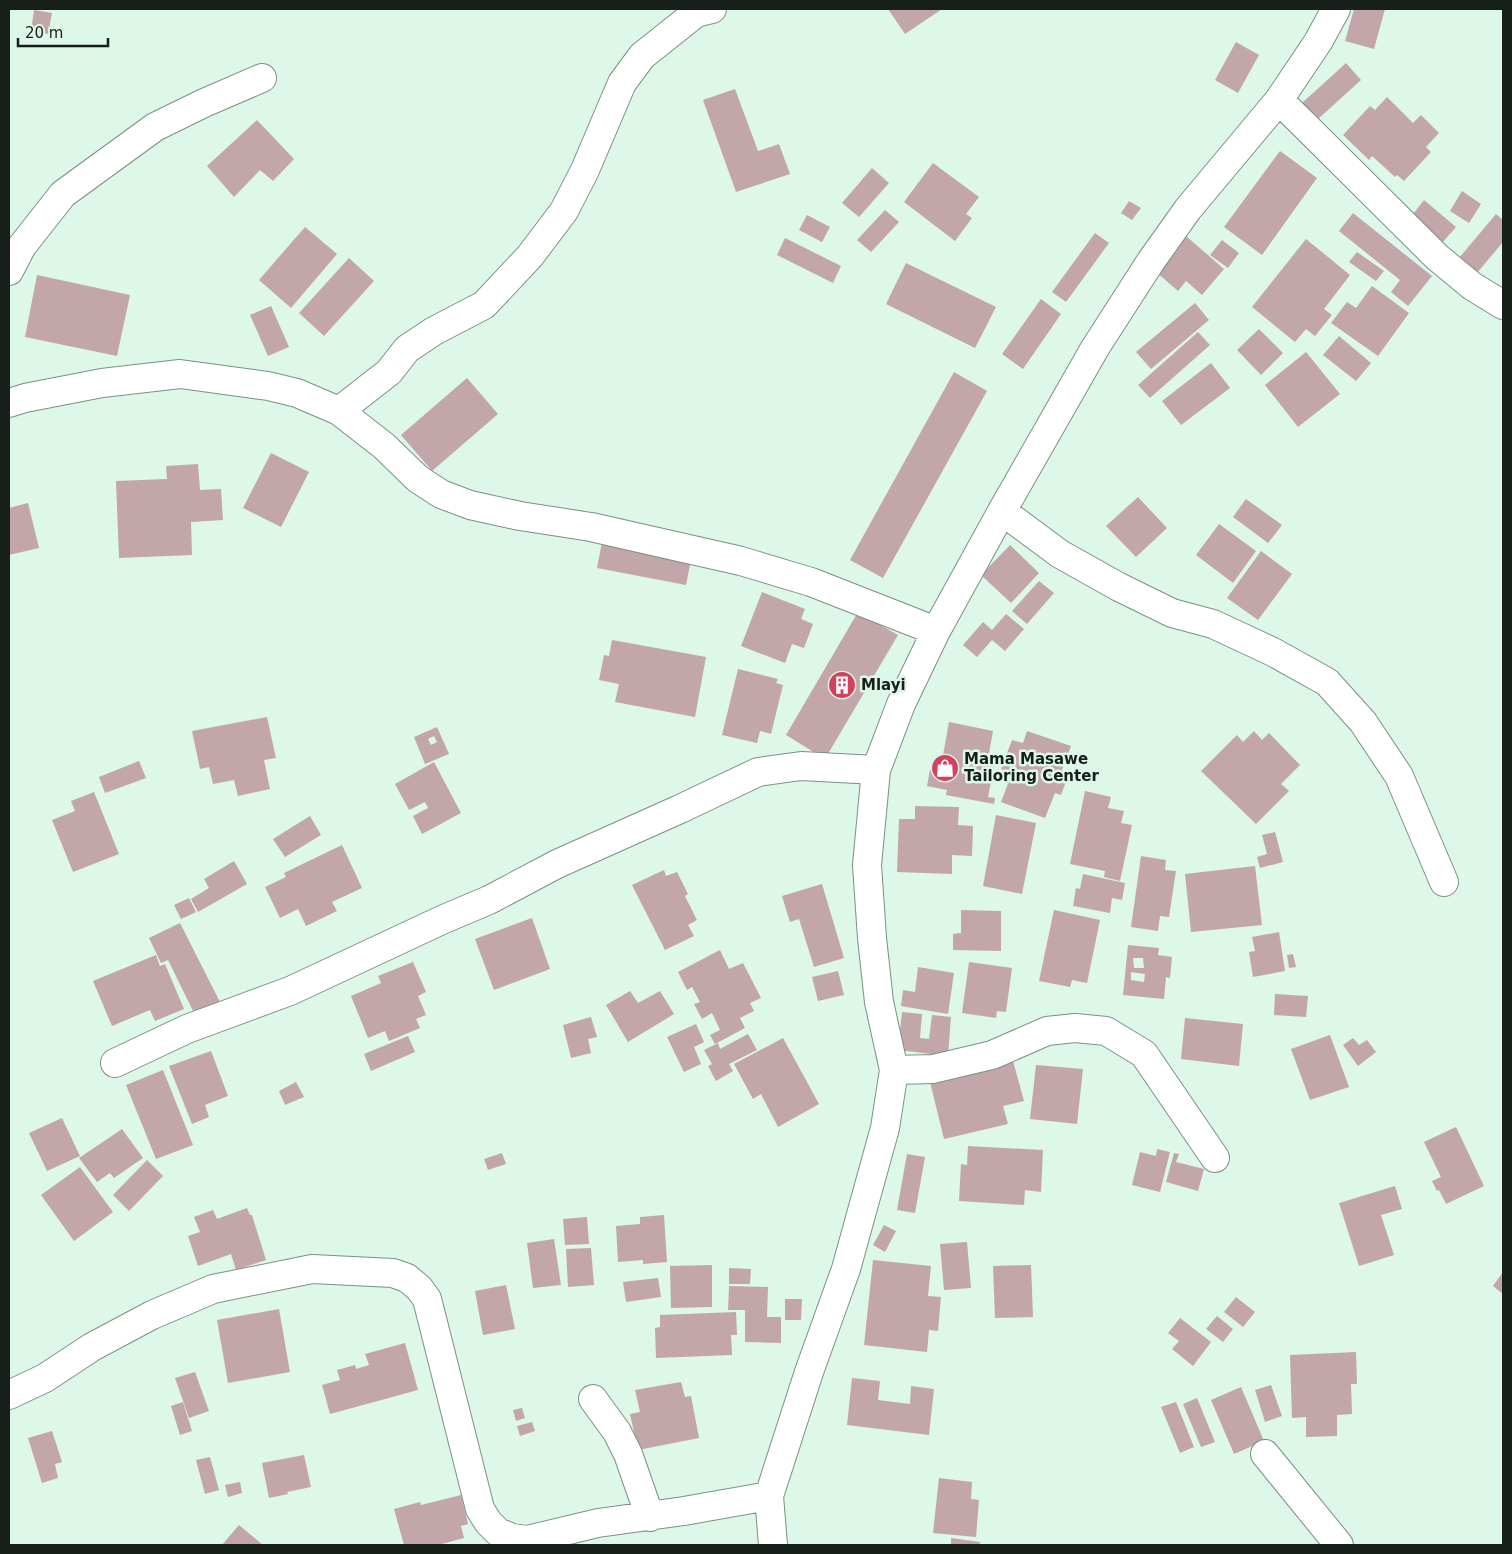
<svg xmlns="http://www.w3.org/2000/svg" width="1512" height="1554" viewBox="0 0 1512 1554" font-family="'DejaVu Sans',sans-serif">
<rect width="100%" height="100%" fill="#ddf7e8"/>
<path fill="#c3a6a9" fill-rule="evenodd" d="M888,9H942L905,34Z
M1354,9H1385L1374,49L1345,41Z
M34,10L52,13L48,34L31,31Z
M1236,42L1259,55L1238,93L1215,80Z
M1346,63L1361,80L1317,120L1302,103Z
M735,89L758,151L779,144L790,174L736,192L703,100Z
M1387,97L1413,123L1421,115L1439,133L1426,147L1431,152L1404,181L1397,175L1395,177L1372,156L1369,160L1343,135L1370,106L1375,110Z
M257,120L294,159L273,181L260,170L234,197L207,166Z
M1280,151L1317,178L1262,255L1224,227Z
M933,163L979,197L966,214L972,218L955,241L904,202Z
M872,168L889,183L859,217L842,203Z
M1462,191L1481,204L1469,223L1450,211Z
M1424,200L1456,227L1441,244L1410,218Z
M1129,201L1141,208L1132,220L1121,213Z
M885,210L899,222L871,252L857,240Z
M1353,213L1432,276L1408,306L1391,292L1400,280L1339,231Z
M1496,214L1503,220V242L1477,273L1459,258Z
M807,215L830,227L822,242L799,230Z
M305,227L337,254L291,308L259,280Z
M1095,233L1109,243L1066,302L1052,292Z
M1186,236L1224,269L1202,295L1186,281L1178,291L1155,271Z
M785,238L841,266L833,283L777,255Z
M1306,239L1350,275L1324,309L1332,315L1315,336L1306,329L1295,342L1252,307Z
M1222,240L1239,253L1228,268L1210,255Z
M1357,252L1384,271L1376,281L1349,262Z
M349,258L374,281L324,336L299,313Z
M906,263L996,307L975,348L886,304Z
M37,275L130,295L117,356L25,337Z
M1372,286L1409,313L1378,356L1331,323L1347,302L1356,308Z
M1041,299L1061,314L1023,369L1002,354Z
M1195,303L1209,320L1151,369L1136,352Z
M271,306L289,347L268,356L250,315Z
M1259,329L1283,353L1261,375L1237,350Z
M1198,332L1210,345L1150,398L1138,385Z
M1339,336L1371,363L1356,381L1323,355Z
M1306,352L1340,394L1298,427L1265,385Z
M1211,363L1230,388L1181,425L1162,401Z
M954,372L987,391L883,578L850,560Z
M467,378L498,414L432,471L401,435Z
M271,453L309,472L281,527L243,508Z
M198,464L200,490L221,489L223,520L191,522L192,555L119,558L116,481L167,479L166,466Z
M1138,497L1167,528L1136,557L1106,526Z
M1246,499L1282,525L1268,543L1233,517Z
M28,503L39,548L9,555V508Z
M1219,524L1256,551L1233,583L1196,555Z
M602,542L691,560L686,585L597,568Z
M1010,545L1039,573L1011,603L981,575Z
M1261,551L1292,574L1258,620L1227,598Z
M1039,581L1054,593L1027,624L1012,611Z
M762,592L805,609L801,619L813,624L804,648L792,644L785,663L741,646Z
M858,612L898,635L825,759L786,735Z
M1006,614L1024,629L1005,651L992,640L977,657L963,645L983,622L992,630Z
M612,640L706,657L695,717L615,702L619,684L599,680L604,655L609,656Z
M738,669L778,679L776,683L783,685L771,734L760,731L757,743L722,735Z
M267,717L276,758L264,760L270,789L238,796L234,780L213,784L209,767L200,769L192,731Z
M949,722L993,731L987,765L994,767L988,797L995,798L994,804L946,795L947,790L927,786L930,770L940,772Z
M437,727L449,754L425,764L414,737ZM434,736L437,742L431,745L428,739Z
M1027,731L1071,746L1062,770L1069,773L1061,795L1055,793L1045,818L1001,802L1012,773L1001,769L1012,740L1023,743Z
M1254,731L1262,740L1269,733L1300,765L1281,784L1289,791L1256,824L1201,771L1237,735L1243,742Z
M139,761L146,778L105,793L99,777Z
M434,762L461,813L422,834L413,816L428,808L425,802L409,810L395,784Z
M1085,791L1111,797L1108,808L1124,811L1121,823L1132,825L1120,881L1104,877L1105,871L1070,864Z
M94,792L119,854L73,872L52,820L75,811L71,801Z
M915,806L959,807L958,825L973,826L972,856L952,855V874L897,872L899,819H915Z
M996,815L1036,823L1022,894L983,886Z
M310,816L321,835L285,857L273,839Z
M1275,832L1283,862L1260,868L1257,857L1267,854L1262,835Z
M342,845L362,888L332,902L337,911L306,926L298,909L280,918L265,887L286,877L284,873Z
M1141,856L1166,860L1165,870L1176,871L1169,917L1160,916L1158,931L1131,927Z
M234,861L247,884L198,912L191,899L209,888L204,879Z
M1255,866L1262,925L1191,932L1185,874Z
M664,870L666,876L677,872L688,894L685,896L697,920L688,925L694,936L665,950L632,885Z
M1083,874L1125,883L1122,900L1112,898L1110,913L1073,906L1076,888L1080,889Z
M822,884L844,958L814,967L799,919L790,922L782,896Z
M189,898L196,912L181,919L174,905Z
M961,910L1001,911V951L953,950V934L961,933Z
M1054,910L1100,920L1087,983L1072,980L1070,987L1039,981Z
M532,918L550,969L494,990L475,939Z
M180,923L221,1004L196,1017L168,960L161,963L149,938Z
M1279,932L1285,971L1253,977L1249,952L1255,951L1252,937Z
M1128,945L1159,948L1158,955L1172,957L1170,978L1166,977L1164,999L1123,995ZM1133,958H1143L1144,968H1134ZM1131,972L1145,974L1144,982L1131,980Z
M720,950L729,969L743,963L761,998L750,1003L754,1011L740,1018L745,1028L715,1044L710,1035L720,1030L712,1013L702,1019L694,1004L700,1002L692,987L687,990L678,972Z
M1293,954L1296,967L1289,968L1287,955Z
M156,955L160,966L165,964L184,1009L155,1021L150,1010L112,1026L93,981Z
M413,962L426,992L418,996L426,1015L416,1019L420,1028L389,1041L385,1031L368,1038L351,996L381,983L378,976Z
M969,962L1012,968L1006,1012L997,1011L996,1018L962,1013Z
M918,967L954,973L948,1014L901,1006L903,990L915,992Z
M838,971L844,995L818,1001L812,977Z
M630,991L638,1003L660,991L674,1014L628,1042L606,1005Z
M1275,994L1308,996L1306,1017L1274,1015Z
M902,1012L922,1014L920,1038L929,1039L932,1015L951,1017L948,1056L898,1050Z
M591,1017L597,1037L588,1039L591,1053L571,1058L563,1025Z
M1185,1018L1243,1024L1239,1066L1181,1059Z
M696,1024L704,1042L694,1047L701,1064L684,1072L667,1037Z
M748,1034L757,1050L729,1064L733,1071L716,1081L708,1066L712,1064L704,1050L718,1043L720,1049Z
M1330,1035L1349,1087L1310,1100L1291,1049Z
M408,1036L415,1052L371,1071L364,1054Z
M783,1038L819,1104L778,1127L761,1094L753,1099L734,1064Z
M1353,1038L1359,1045L1367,1040L1376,1052L1358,1066L1343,1045Z
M211,1051L228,1096L205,1105L209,1117L192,1124L169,1066Z
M1013,1061L1024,1101L1003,1106L1008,1124L944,1139L930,1082Z
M1036,1065L1083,1069L1077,1124L1030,1119Z
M163,1070L193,1145L156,1159L126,1085Z
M296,1082L304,1097L285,1105L279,1091Z
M62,1118L80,1156L47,1171L29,1133Z
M1456,1127L1484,1186L1446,1204L1439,1190L1437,1191L1432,1181L1441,1177L1424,1142Z
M122,1129L143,1158L114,1178L110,1173L97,1182L79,1158Z
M968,1146L1043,1150L1041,1192L1025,1190L1024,1205L959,1201L961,1164L967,1165Z
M1157,1149L1170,1152L1160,1192L1132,1185L1140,1152L1156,1156Z
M502,1153L506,1164L488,1170L484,1159Z
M1174,1153L1179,1154L1176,1162L1204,1169L1198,1191L1166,1182Z
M907,1154L925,1157L915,1213L897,1210Z
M147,1160L163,1176L129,1211L113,1195Z
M80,1167L113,1212L74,1241L41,1195Z
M1395,1186L1402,1209L1381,1215L1394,1255L1359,1266L1339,1203Z
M247,1208L250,1215H252L266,1260L236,1270L231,1254L198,1266L188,1236L200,1232L194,1217L213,1210L217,1219Z
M664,1215L667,1262L643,1264V1260L618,1262L616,1226L640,1224V1217Z
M587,1217L589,1244L565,1245L563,1219Z
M884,1225L896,1231L885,1252L873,1245Z
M554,1239L561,1285L533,1288L527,1243Z
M967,1242L971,1288L944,1290L940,1244Z
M591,1248L594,1285L568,1287L566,1249Z
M873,1260L931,1266L928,1296L941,1297L938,1331L929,1330L927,1352L864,1345Z
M712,1265V1307L671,1308L670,1266Z
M1031,1265L1033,1317L995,1318L993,1266Z
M729,1268L751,1269L750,1284H729Z
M1503,1272V1294L1493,1286Z
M658,1278L661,1297L626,1302L623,1282Z
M506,1285L515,1329L483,1335L475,1291Z
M729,1286L768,1287L767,1317H781V1343L745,1342V1310H728Z
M1236,1297L1255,1312L1243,1327L1224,1312Z
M785,1299H802L801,1320H785Z
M279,1309L290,1372L228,1383L217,1320Z
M736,1312L737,1335H731L732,1355L656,1358L655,1328L660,1327V1315Z
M1217,1316L1233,1329L1223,1342L1206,1329Z
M1180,1318L1211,1342L1193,1366L1172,1349L1179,1341L1168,1333Z
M405,1343L418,1390L330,1414L322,1385L340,1380L337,1370L355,1365L356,1369L369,1365L365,1354Z
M1356,1352L1357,1384H1351L1352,1414L1337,1415V1436L1306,1437V1417L1292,1418L1290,1355Z
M195,1372L209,1411L189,1418L175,1378Z
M852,1378L880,1381L878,1400L910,1404L911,1386L934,1389L929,1435L847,1425Z
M681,1382L685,1397L691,1396L699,1438L638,1450L630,1414L640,1412L635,1390Z
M1271,1385L1282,1416L1265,1422L1255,1390Z
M1241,1387L1264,1441L1234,1454L1211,1400Z
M1197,1398L1215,1442L1201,1447L1183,1404Z
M183,1402L192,1431L180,1435L171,1406Z
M1176,1402L1194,1447L1180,1453L1161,1407Z
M522,1408L525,1418L516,1421L513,1410Z
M532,1422L535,1431L520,1436L517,1426Z
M52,1431L62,1462L55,1464L58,1478L42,1483L28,1438Z
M304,1455L311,1487L287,1492L288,1494L269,1498L262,1463Z
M210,1457L219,1490L205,1494L196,1460Z
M939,1478L972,1482L971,1499L979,1500L976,1537L933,1533Z
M240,1482L242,1493L228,1497L225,1485Z
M461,1495L468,1524L461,1526L464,1538L438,1545H404L394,1509L420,1502L421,1505Z
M239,1525L263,1545H222Z
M951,1538L980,1542V1545H951Z"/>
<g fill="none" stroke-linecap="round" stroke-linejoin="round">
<g stroke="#7a9184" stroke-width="30">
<path id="minor" d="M1279,100L1437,257L1472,286L1503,305
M9,271L22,246L63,194L155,127L204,103L262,78
M9,403L25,398L102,383L180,374L268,386L297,393L339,411L384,446L418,479L441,494L470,505L520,516L591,527L741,561L811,582L936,631
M339,411L389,372L407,349L434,331L484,305L530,256L564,211L585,170L622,83L642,56L696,13L712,9
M1002,511L1060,554L1119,587L1172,613L1213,624L1273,652L1327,682L1363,722L1399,776L1444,882
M115,1063L187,1029L290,991L444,919L489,900L557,864L680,809L758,772L801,766L876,770
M894,1070L933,1069L992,1055L1047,1031L1075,1028L1106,1031L1144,1054L1215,1158
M9,1395L45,1378L92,1347L152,1315L213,1289L312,1269L393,1273L407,1278L419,1288L427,1299L480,1509L488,1522L498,1532L512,1538L527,1540L598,1523L684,1511L769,1496
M593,1399L617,1432L628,1454L650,1517
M1265,1454L1339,1545
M773,1545L769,1496L809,1372L846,1269L885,1128L894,1070L879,1002L872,938L867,865L876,770L901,704L936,631L1002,511L1095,348L1151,261L1188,209L1279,100L1318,42L1336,9"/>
</g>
<use href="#minor" stroke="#fff" stroke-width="28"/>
</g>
<defs>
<g id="building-disc" transform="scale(1.4375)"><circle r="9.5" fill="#d2425f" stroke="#ddf7e8"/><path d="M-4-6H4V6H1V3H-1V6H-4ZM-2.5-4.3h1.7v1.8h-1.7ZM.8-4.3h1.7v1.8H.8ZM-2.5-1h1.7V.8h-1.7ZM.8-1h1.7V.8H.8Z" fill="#fff"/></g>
<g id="shop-disc" transform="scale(1.4375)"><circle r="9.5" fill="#d2425f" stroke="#ddf7e8"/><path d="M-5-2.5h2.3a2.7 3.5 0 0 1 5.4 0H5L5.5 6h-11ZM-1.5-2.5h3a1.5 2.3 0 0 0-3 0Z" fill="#fff"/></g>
</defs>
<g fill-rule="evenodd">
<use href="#building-disc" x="842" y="685"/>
<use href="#shop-disc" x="945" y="768"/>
</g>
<g text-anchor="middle" stroke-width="5" stroke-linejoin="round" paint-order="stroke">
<g font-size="15" font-weight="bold" fill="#161f1a" stroke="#ddf7e8" text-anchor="start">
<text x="861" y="690">Mlayi</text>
<text x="964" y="764">Mama Masawe<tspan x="964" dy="17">Tailoring Center</tspan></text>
</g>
</g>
<rect width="1512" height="1554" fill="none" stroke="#161f1a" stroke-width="20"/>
<path d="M18 38v8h90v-8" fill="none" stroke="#161f1a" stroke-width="2.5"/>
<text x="25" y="38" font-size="15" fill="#161f1a" stroke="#ddf7e8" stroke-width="4" paint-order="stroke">20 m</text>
</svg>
